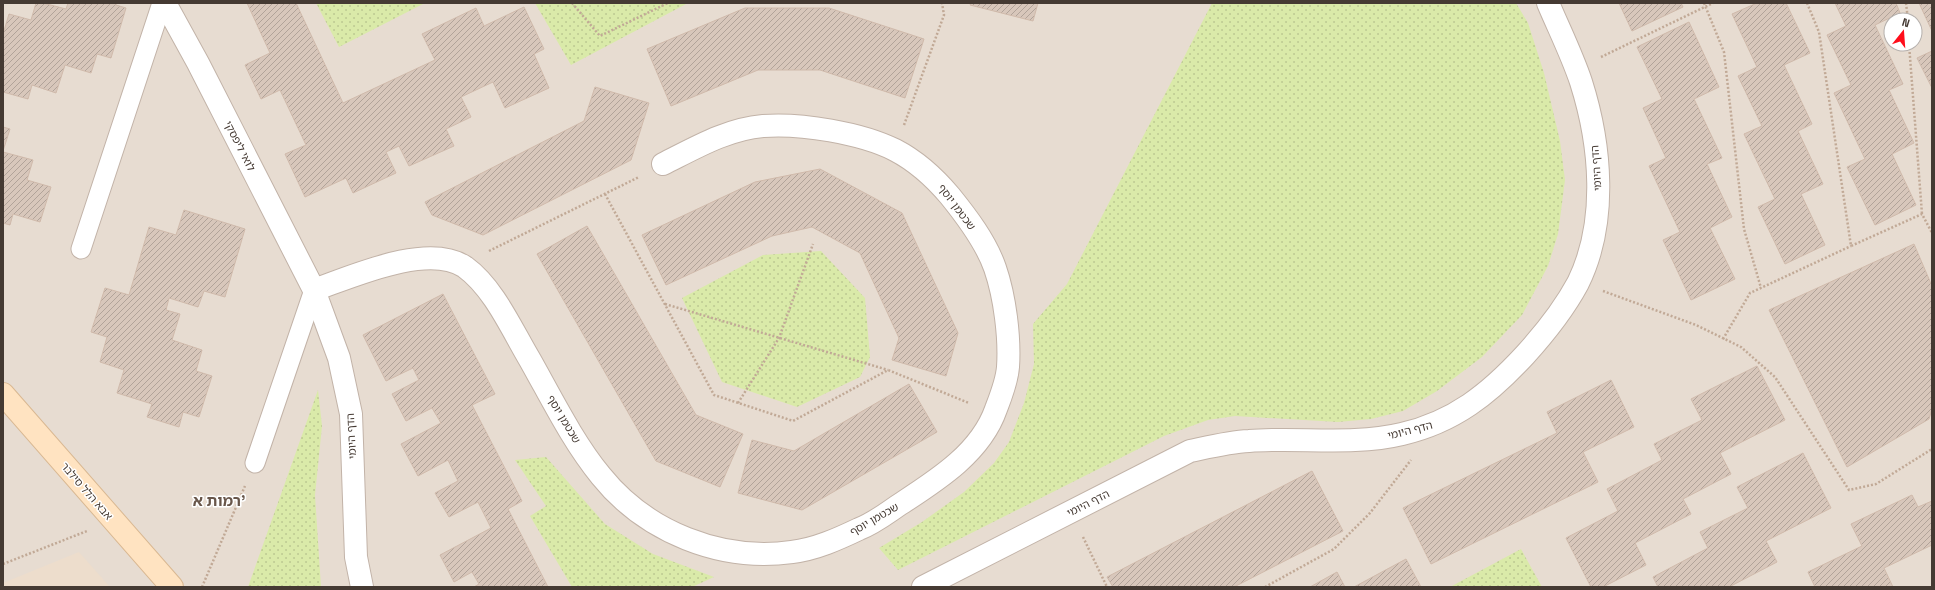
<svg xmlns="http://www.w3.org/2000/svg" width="1935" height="590" viewBox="0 0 1935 590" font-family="'Space Grotesk','Noto Sans Hebrew',sans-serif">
<defs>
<pattern id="grass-dots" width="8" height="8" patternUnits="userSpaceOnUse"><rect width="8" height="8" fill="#daeaa9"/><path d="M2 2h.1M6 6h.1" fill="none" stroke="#bcc992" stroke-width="1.8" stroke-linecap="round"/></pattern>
<pattern id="building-hatch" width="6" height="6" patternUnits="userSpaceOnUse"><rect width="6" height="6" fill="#d8c7bb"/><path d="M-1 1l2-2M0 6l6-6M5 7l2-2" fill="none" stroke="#b1a399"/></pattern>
</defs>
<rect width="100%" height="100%" fill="#f3ebe3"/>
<path fill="#e7dcd1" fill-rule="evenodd" d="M3,3H1932V587H3ZM1891,20H1915V44H1891Z"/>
<path fill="#edddcc" d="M79,552L110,587H3V583Z"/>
<path fill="url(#grass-dots)" d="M316,3H425L339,47Z
M535,3H688L571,65Z
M1212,3H1516L1528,23L1544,73L1560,141L1565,180L1558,234L1548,266L1522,315L1482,357L1437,391L1403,411L1371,419L1338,422L1235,416L1208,420L1164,436L898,570L879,548L922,522L964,492L994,463L1009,442L1024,403L1034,364L1033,324L1067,284Z
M821,251L865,298L870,357L860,377L797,407L722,382L682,298L763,255Z
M318,390L322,426L315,495L321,587H248Z
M546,457L605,524L653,554L714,577L692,587H572L530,516L546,506L515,460Z
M1521,549L1542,587H1450Z"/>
<path fill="url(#building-hatch)" stroke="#d0baab" d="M36,3H43L66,9L68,3H116V5L126,8L111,58L97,54L91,73L65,65L56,93L32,85L28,99L3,92V34L9,14L31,20Z
M247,3H296L343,103L435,60L422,34L476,8L484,26L524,7L544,49L534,54L549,88L505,108L493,82L461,97L471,117L446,129L454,146L409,166L399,146L386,152L396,173L353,193L346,178L305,197L285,154L306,145L280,90L261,99L245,65L270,53Z
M971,3H1038L1033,21L970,5Z
M1619,3H1681L1683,7L1632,31Z
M1757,3H1786L1810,53L1784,65L1812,124L1798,131L1823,184L1801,194L1825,245L1785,264L1758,207L1775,199L1744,134L1762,126L1738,76L1757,67L1732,14Z
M1835,3H1896L1900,13L1875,25L1903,84L1889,90L1914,143L1892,154L1916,205L1875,225L1847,167L1865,159L1834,93L1851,85L1827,35L1846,26Z
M1919,3H1932V31Z
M745,8H829L924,39L905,98L820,70H758L671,106L647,49Z
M1689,22L1719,87L1694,99L1722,158L1707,164L1732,217L1710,228L1735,279L1691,300L1663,240L1680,232L1649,166L1666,158L1643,108L1662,99L1637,47Z
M1932,51V88L1917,58Z
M595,87L649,103L631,160L483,235L432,215L425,202L584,121Z
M3,127L10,129L3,151Z
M3,152L33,160L27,180L51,187L40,222L13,214L10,225L3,223Z
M820,169L902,213L958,333L946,376L892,360L899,338L860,253L812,227L772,236L666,285L642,235L755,182Z
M184,210L245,229L225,297L204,291L198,307L169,298L166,310L180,314L172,340L202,350L196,371L212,376L199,417L183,412L179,427L147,417L152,404L117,393L124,370L100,362L107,337L91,332L105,288L129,295L149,227L176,235Z
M587,226L696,415L743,434L720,487L656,461L537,254Z
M1914,244L1932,286V409L1929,419L1847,467L1769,310Z
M443,294L495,394L472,405L522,501L508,509L548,587H474L479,584L472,572L454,582L440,555L491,528L478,502L449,517L435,493L458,481L448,460L418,476L401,444L441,423L432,408L406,421L392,394L419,380L413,368L386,381L363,335Z
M1757,366L1785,420L1720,453L1731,474L1683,499L1691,514L1635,543L1646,565L1603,587H1591L1566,538L1618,511L1607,489L1662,460L1654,444L1702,420L1691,399Z
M1611,380L1634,427L1583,452L1598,482L1431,564L1403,508L1557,433L1547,412Z
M909,384L937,432L802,510L738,493L752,440L794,451Z
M1803,453L1831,508L1766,541L1777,562L1729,587H1658L1653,577L1708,548L1700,532L1748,508L1737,487Z
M1312,471L1343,531L1234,587H1113L1107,577Z
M1912,495L1918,507L1932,501V545L1884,568L1893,587H1815L1808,572L1862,546L1851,524Z
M1406,559L1421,587H1354Z
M1337,572L1345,587H1310Z"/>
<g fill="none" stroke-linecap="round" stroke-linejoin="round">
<g stroke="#c2b3a8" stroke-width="21">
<path id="lane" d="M81,249L162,3
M255,463L314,290"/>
</g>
<g stroke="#c2b3a8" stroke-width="24">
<path id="street" d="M165,3L198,63L314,290L339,358L351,414L356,557L362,587
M314,290C351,277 428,242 465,267C494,288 512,330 530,360C552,399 573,442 601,476C646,532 721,562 792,552C816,549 838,539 859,529C875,523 888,512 902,503C939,479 981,452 996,409C1001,396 1007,381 1008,367C1010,338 1005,297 995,268C986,242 967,217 950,196C934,177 918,162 895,150C861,133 801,123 763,126C727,129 695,148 663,164
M923,587L1190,451C1209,447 1229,442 1249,441C1299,437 1352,446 1402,434C1454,422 1489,394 1525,355C1545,333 1564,309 1578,283C1608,222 1601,145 1581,82C1572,55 1559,29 1548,3"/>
</g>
<g stroke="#d9b892" stroke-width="24">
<path id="secondary" d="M3,394L172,587"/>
</g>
<path stroke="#c1a996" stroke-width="2.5" stroke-dasharray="2 2" stroke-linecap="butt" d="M572,3L600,36L668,3
M1704,3L1724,52L1744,229L1761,288
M1807,3L1819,32L1851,246L1922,214L1932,233
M1906,3L1908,20
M1909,44L1922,214
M1601,57L1713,3
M904,125L944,15L942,3
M605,194L714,395L793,421L888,370L969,403
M489,251L639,177
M1603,291L1696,325L1741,347L1775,377L1849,490L1876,484L1932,449
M665,304L888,370
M1723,339L1750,293L1851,246
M738,403L779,338L813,244
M1083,537L1107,587
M3,564L87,531
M202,587L245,486
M1265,587L1334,549L1370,513L1411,460"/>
<use href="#lane" stroke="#fff" stroke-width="19"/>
<use href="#street" stroke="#fff" stroke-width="22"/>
<use href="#secondary" stroke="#ffe3c1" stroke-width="22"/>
</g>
<g text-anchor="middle" stroke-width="3" stroke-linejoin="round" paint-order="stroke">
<g font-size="11" fill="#453a33" stroke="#fff">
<text transform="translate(240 146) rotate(63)" y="4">לואי ליפסקי</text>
<text transform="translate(1596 168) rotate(-94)" y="4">הדף היומי</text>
<text transform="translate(957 207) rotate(53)" y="4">שכטמן יוסף</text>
<text transform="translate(564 419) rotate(59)" y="4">שכטמן יוסף</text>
<text transform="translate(1410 430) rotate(-14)" y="4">הדף היומי</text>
<text transform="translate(351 436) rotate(-93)" y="4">הדף היומי</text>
<text transform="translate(87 491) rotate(49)" y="4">אבא הלל סילבר</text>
<text transform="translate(1088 503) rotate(-27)" y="4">הדף היומי</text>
<text transform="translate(874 519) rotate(-30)" y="4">שכטמן יוסף</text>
</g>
<g font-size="15" font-weight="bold" fill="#68564a" stroke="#fff">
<text x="219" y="506">רמות א'</text>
</g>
</g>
<rect width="1935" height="590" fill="none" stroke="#453a33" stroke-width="8"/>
<g transform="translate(1903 32) rotate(17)"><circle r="19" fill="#ffffff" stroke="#b5b0ad"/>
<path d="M0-3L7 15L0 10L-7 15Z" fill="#ff0e1b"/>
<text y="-6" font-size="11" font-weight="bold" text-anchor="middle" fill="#453a33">N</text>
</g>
</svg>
